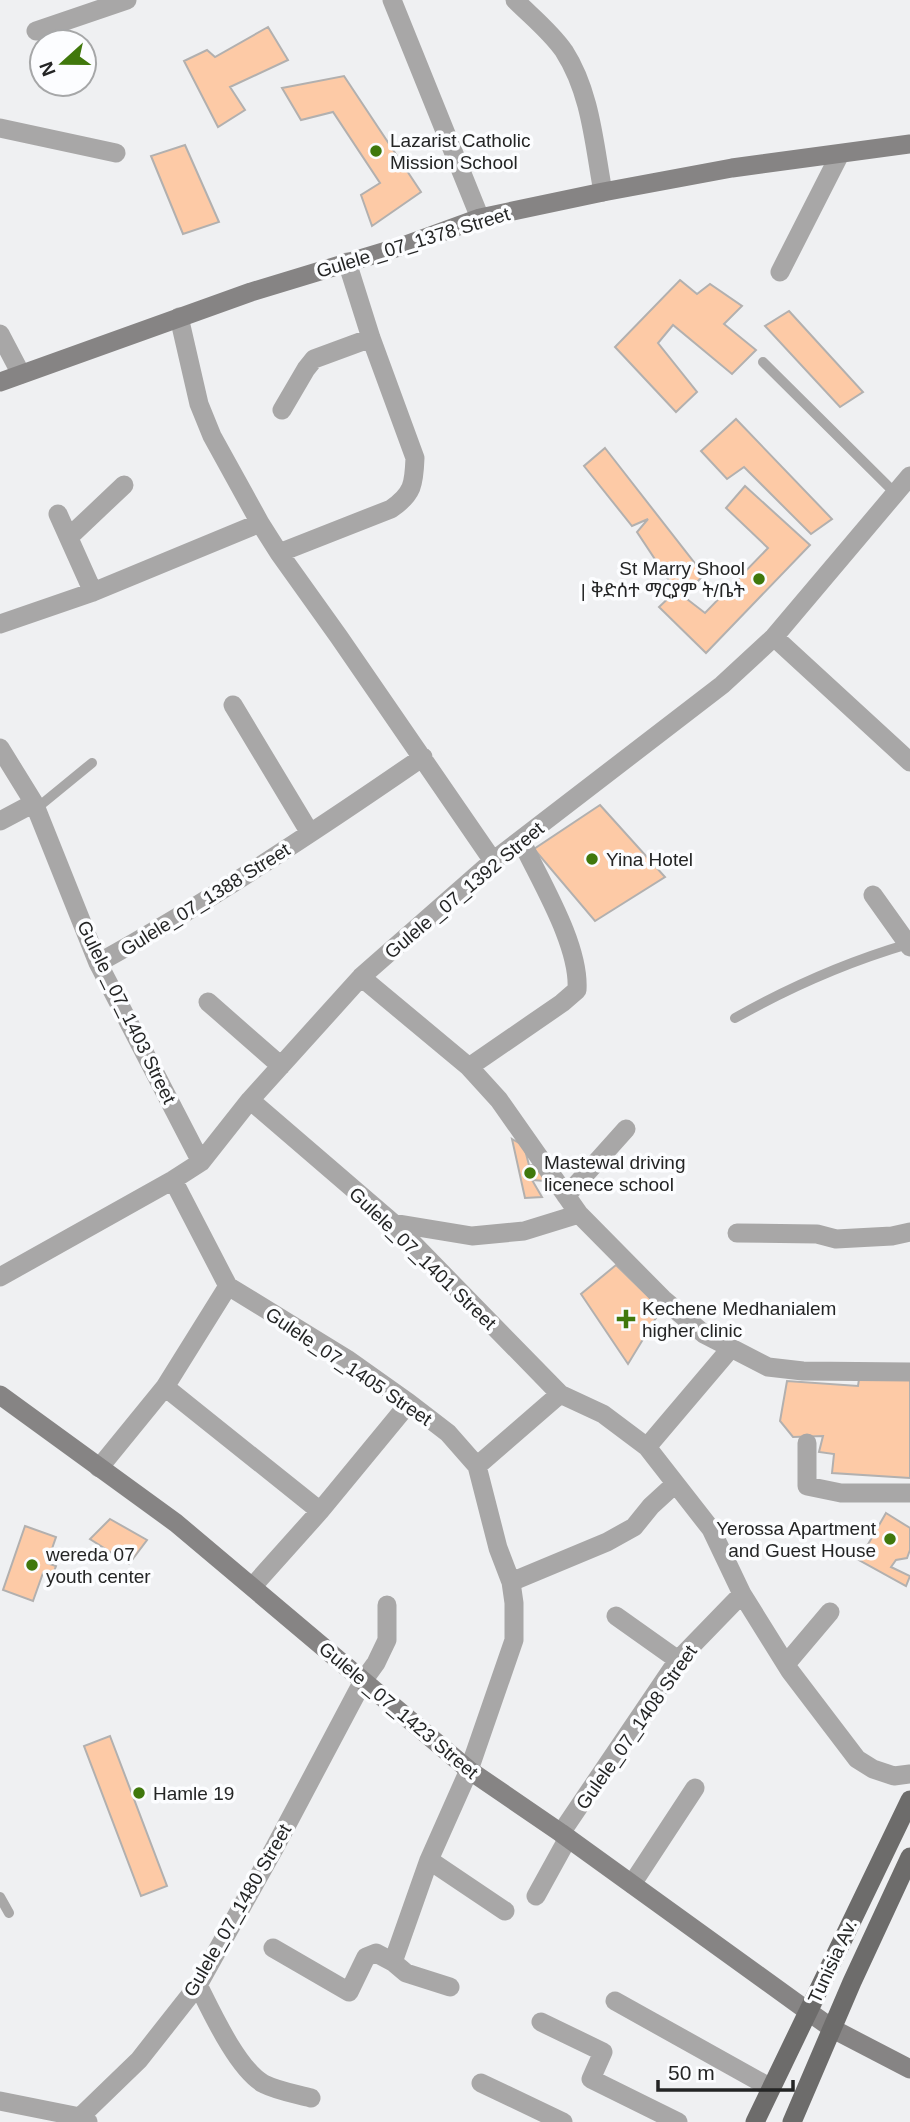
<svg xmlns="http://www.w3.org/2000/svg" width="910" height="2122" viewBox="0 0 910 2122" font-family="Helvetica,'Noto Sans Ethiopic',sans-serif">
<rect width="100%" height="100%" fill="#eff0f2"/>
<path fill="#fdcaa6" stroke="#b2b0af" stroke-width="2" d="M268,27L288,60L230,87L245,110L218,127L184,61L207,50L215,57Z
M344,76L421,192L372,226L361,195L380,183L333,112L301,120L282,88Z
M185,145L219,222L183,234L151,156Z
M680,280L697,294L710,284L742,306L724,324L756,350L732,374L673,325L658,343L697,392L676,412L615,347Z
M789,311L863,392L840,407L765,326Z
M736,419L832,519L811,534L744,467L727,479L701,451Z
M605,448L704,575L683,596L705,613L768,548L726,508L745,486L810,545L706,653L659,607L676,591L637,532L648,519L632,526L584,466Z
M600,805L665,877L595,921L534,849Z
M512,1139L524,1146L529,1165L539,1166L544,1181L532,1180L542,1197L525,1198Z
M616,1265L655,1303L659,1313L628,1364L581,1294Z
M859,1379L910,1380V1478L832,1473L834,1454L819,1452L823,1436L793,1437L780,1421L787,1381L858,1386Z
M886,1513L910,1528V1550L907,1558L896,1560L891,1567L910,1576L906,1586L859,1560Z
M110,1519L147,1540L129,1564L90,1539Z
M25,1526L56,1537L47,1563L56,1566L52,1577L43,1573L33,1601L3,1590Z
M110,1736L167,1886L141,1896L84,1746Z"/>
<g fill="none" stroke-linecap="round" stroke-linejoin="round">
<path stroke="#a8a7a7" stroke-width="10" d="M763,362L896,494
M37,808L92,763
M735,1018C790,987 847,962 908,944
M0,1897L9,1913"/>
<path stroke="#a8a7a7" stroke-width="19" d="M392,0L480,218
M515,0C531,16 551,32 564,51C591,93 594,144 603,192
M36,31L127,0
M0,128L116,153
M780,272L840,154
M179,317L199,404L212,436L260,523L279,553L339,637L493,861
M0,334L21,374
M282,410L306,369L314,359L371,338
M58,514L93,592
M69,537L124,485
M279,553L391,509C413,494 414,484 415,458L371,338L347,262
M0,624L93,592L260,523
M774,637L910,762
M233,705L310,833
M0,748L34,803L98,963L201,1162
M0,821L34,803
M873,895L910,947
M98,963C210,901 317,830 423,757
M361,977L469,1067L499,1100L579,1214L663,1299L704,1334L768,1367L803,1371L910,1372
M208,1002L281,1066
M469,1067L562,1003L577,990C580,945 540,881 521,840
M250,1100L393,1223L560,1394L603,1414L647,1447L711,1529L742,1594L790,1671L857,1759L873,1769L894,1776L910,1774
M173,1180L228,1286
M566,1196L626,1129
M393,1223L472,1236L524,1231L579,1214
M737,1233L817,1234L836,1239L892,1236L910,1232
M0,1277L173,1180L201,1162L250,1100L361,977L493,861L722,685L774,637L910,476
M228,1286L347,1359L409,1403L448,1433L477,1466L498,1548L511,1582L514,1603V1640L469,1770L429,1860L393,1962L406,1973L450,1987
M165,1387L320,1511
M807,1443V1486L841,1493H910
M647,1447L731,1348
M477,1466L560,1394
M99,1468L165,1387L228,1286
M511,1582L607,1542L634,1527L651,1506L675,1484
M253,1586L320,1511L409,1403
M616,1616L678,1660
M786,1664L830,1612
M561,1833L678,1660L742,1594
M429,1860L505,1911
M632,1884L695,1788
M536,1896L568,1838
M273,1948L349,1992L366,1957L376,1953L393,1962
M198,1985C211,2011 238,2070 264,2084C278,2091 296,2094 311,2098
M615,2001L771,2088
M541,2022L603,2052L591,2079L678,2122
M481,2083L563,2122
M0,2101L80,2117L88,2122
M80,2117L139,2060L198,1985L275,1847L363,1681L376,1663L387,1640V1605"/>
<path stroke="#868484" stroke-width="19" d="M0,382L251,292L406,245L480,218L603,192L732,168L910,144
M0,1395L176,1523L469,1770L561,1833L809,2012L833,2029L910,2069"/>
<path stroke="#6d6c6b" stroke-width="19" d="M755,2122L910,1800
M792,2122L852,1982L910,1857"/>
</g>
<g fill="#40780c" stroke="#fcfdff" stroke-width="2.5">
<circle cx="376" cy="151" r="7"/>
<circle cx="759" cy="579" r="7"/>
<circle cx="592" cy="859" r="7"/>
<circle cx="530" cy="1173" r="7"/>
<path d="M622.5 1308.5h7v7h7v7h-7v7h-7v-7h-7v-7h7z"/>
<circle cx="890" cy="1539" r="7"/>
<circle cx="32" cy="1565" r="7"/>
<circle cx="139" cy="1793" r="7"/>
</g>
<g text-anchor="middle" stroke-width="7" stroke-linejoin="round" paint-order="stroke">
<g font-size="19" fill="#242525" stroke="#fcfdff" text-anchor="start">
<text x="390" y="147">Lazarist Catholic<tspan x="390" dy="22">Mission School</tspan></text>
<text x="745" y="575" text-anchor="end">St Marry Shool<tspan x="745" dy="22">| ቅድሰተ ማርያም ት/ቤት</tspan></text>
<text x="606" y="866">Yina Hotel</text>
<text x="544" y="1169">Mastewal driving<tspan x="544" dy="22">licenece school</tspan></text>
<text x="642" y="1315">Kechene Medhanialem<tspan x="642" dy="22">higher clinic</tspan></text>
<text x="876" y="1535" text-anchor="end">Yerossa Apartment<tspan x="876" dy="22">and Guest House</tspan></text>
<text x="46" y="1561">wereda 07<tspan x="46" dy="22">youth center</tspan></text>
<text x="153" y="1800">Hamle 19</text>
</g>
<g font-size="19" fill="#242525" stroke="#fcfdff">
<text transform="translate(413 242) rotate(-17)" y="7">Gulele _07_1378 Street</text>
<text transform="translate(464 890) rotate(-40)" y="7">Gulele _07_1392 Street</text>
<text transform="translate(205 899) rotate(-32)" y="7">Gulele_07_1388 Street</text>
<text transform="translate(127 1012) rotate(64)" y="7">Gulele _07_1403 Street</text>
<text transform="translate(423 1258) rotate(44)" y="7">Gulele_07_1401 Street</text>
<text transform="translate(349 1366) rotate(34)" y="7">Gulele_07_1405 Street</text>
<text transform="translate(399 1710) rotate(40)" y="7">Gulele _07_1423 Street</text>
<text transform="translate(636 1727) rotate(-55)" y="7">Gulele_07_1408 Street</text>
<text transform="translate(237 1910) rotate(-60)" y="7">Gulele_07_1480 Street</text>
<text transform="translate(832 1961) rotate(-65)" y="7">Tunisia Av.</text>
</g>
</g>
<g transform="translate(63 63) rotate(249)"><circle r="33" fill="#fcfdff" stroke="#a6a7a8" stroke-width="2"/>
<path d="M0-5L12 26L0 18L-12 26Z" fill="#40780c"/>
<text y="-10" font-size="19" font-weight="bold" text-anchor="middle" fill="#242525">N</text>
</g>
<path d="M658 2080v10h135v-10" fill="none" stroke="#242525" stroke-width="3.5"/>
<text x="668" y="2080" font-size="21" fill="#242525" stroke="#fcfdff" stroke-width="5" paint-order="stroke">50 m</text>
</svg>
